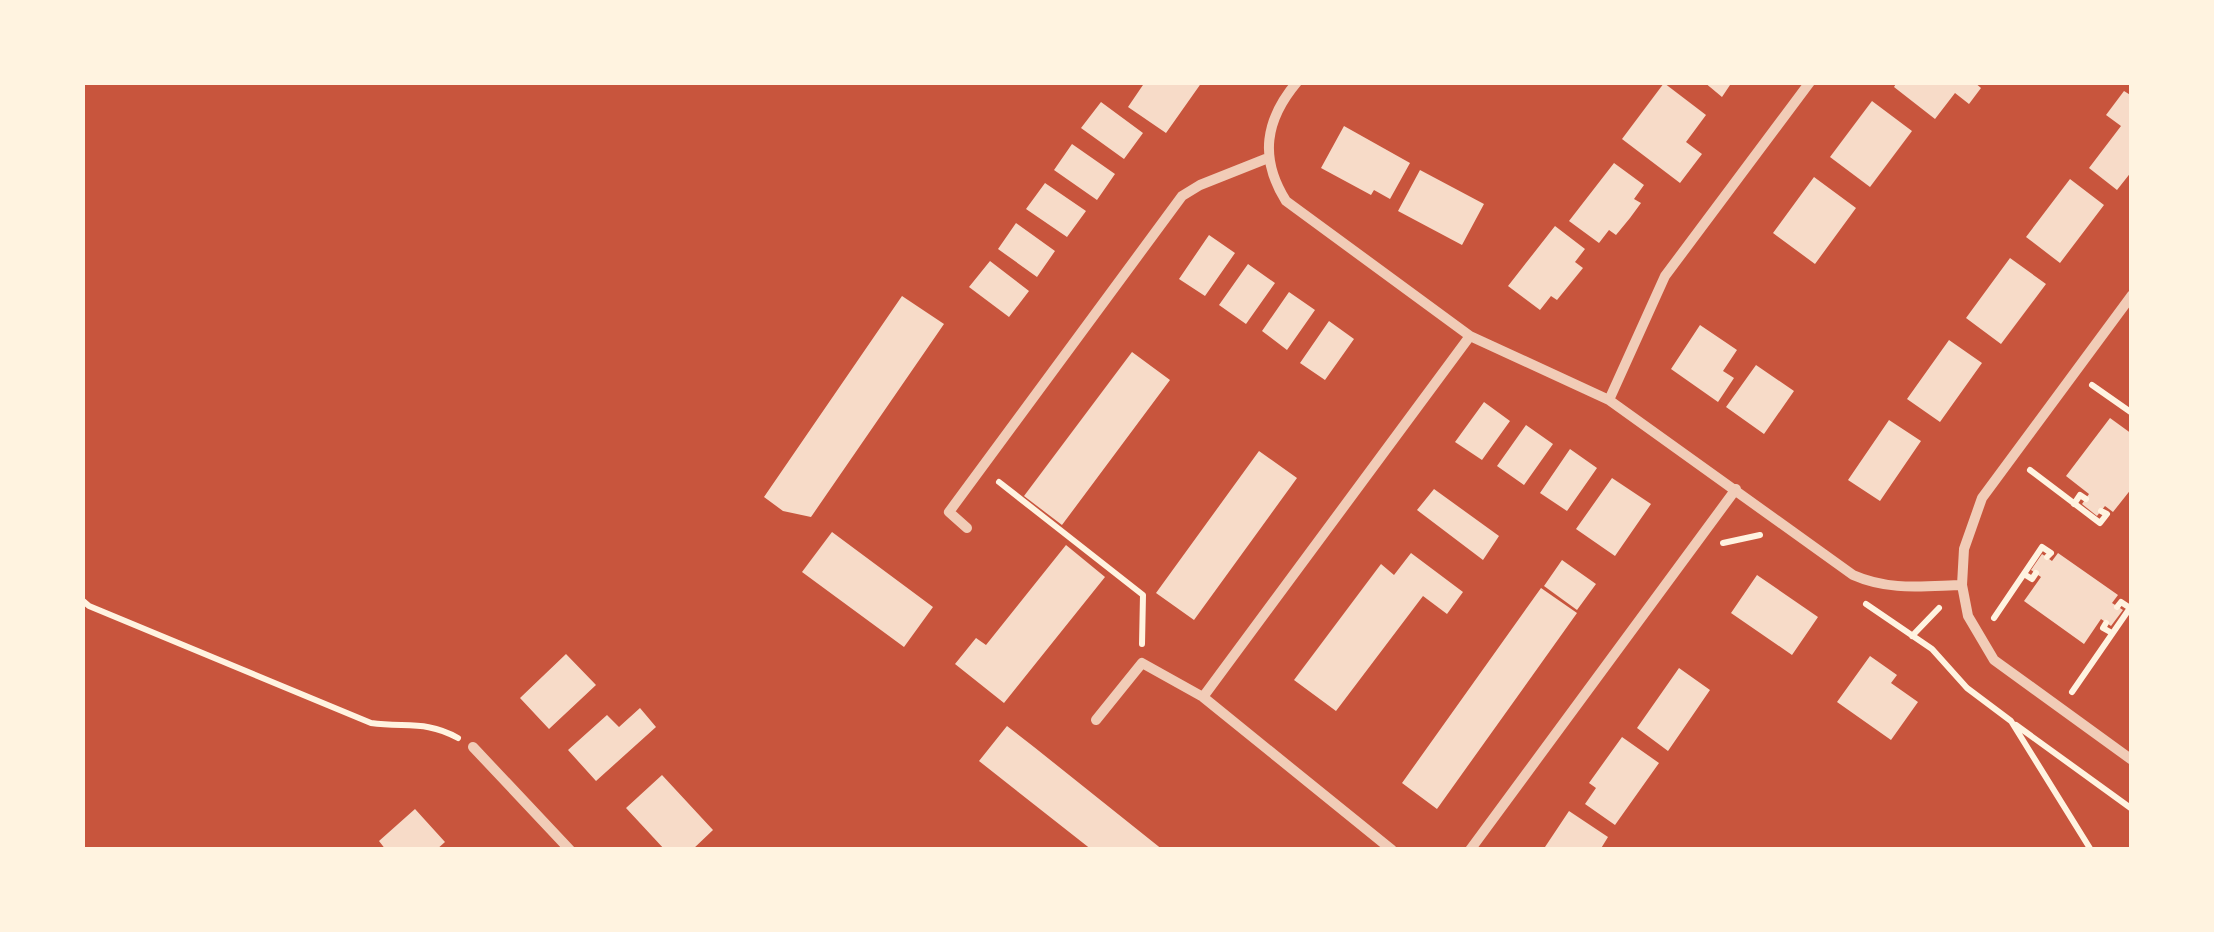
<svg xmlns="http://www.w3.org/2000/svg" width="2214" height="932" viewBox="0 0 2214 932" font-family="'Work Sans',sans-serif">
<rect width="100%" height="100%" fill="#c8553d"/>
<path fill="#f7dbc8" d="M1145,82H1202L1166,133L1128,107Z
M1704,82H1732L1722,97Z
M1897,82H1974L1981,88L1969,104L1955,93L1935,119L1894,87Z
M1664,83L1706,115L1686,142L1702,154L1680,183L1622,139Z
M2124,91L2132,96V171L2117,190L2089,168L2121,126L2106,115Z
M1872,101L1912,131L1870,187L1830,157Z
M1101,102L1143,133L1124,159L1081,128Z
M1344,126L1410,163L1390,199L1374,190L1371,195L1321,168Z
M1072,144L1115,174L1097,200L1054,170Z
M1614,163L1644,185L1634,199L1641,203L1630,218L1616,235L1609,230L1599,243L1569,221Z
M1420,170L1484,204L1462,245L1398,211Z
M1814,177L1856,208L1815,264L1773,233Z
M2070,179L2104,205L2060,263L2026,237Z
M1045,183L1086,211L1067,237L1026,209Z
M1016,223L1055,251L1037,277L998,249Z
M1555,226L1585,249L1575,262L1583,268L1557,300L1551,296L1540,310L1508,286Z
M1209,235L1235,253L1205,296L1179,279Z
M2010,258L2046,284L2001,344L1966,318Z
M990,261L1029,291L1009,317L969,287Z
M1248,264L1275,283L1246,324L1219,305Z
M1289,292L1315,310L1287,350L1262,331Z
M902,296L944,324L811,517L783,511L764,497Z
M1329,321L1354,339L1325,380L1300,363Z
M1700,325L1737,350L1723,371L1734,378L1718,402L1671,369Z
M1949,340L1982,363L1940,422L1907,399Z
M1132,352L1170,380L1062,525L1024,496Z
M1756,365L1794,391L1764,434L1726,407Z
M1484,402L1510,421L1482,460L1455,442Z
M2110,418L2132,434V488L2113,512L2105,506L2097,516L2082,504L2089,494L2066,476Z
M1889,420L1921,441L1880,501L1848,480Z
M1526,425L1553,444L1524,485L1497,466Z
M1570,449L1597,468L1567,511L1540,493Z
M1259,451L1297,478L1194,620L1156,593Z
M1612,478L1651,504L1615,556L1576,529Z
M1434,489L1499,536L1483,560L1417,510Z
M832,532L933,607L904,647L802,572Z
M1066,545L1105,577L1004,703L955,664L976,638L986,645Z
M1411,553L1463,592L1447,614L1423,596L1336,711L1294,680L1381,564L1394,575Z
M2058,553L2118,595L2112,603L2123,610L2111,626L2101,619L2084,644L2024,601L2041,577L2031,570L2042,554L2052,561Z
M1562,560L1596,584L1577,610L1544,586Z
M1757,575L1818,617L1792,655L1731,613Z
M1541,588L1577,613L1437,809L1402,783Z
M566,654L596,685L549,729L520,698Z
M1870,656L1897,675L1891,683L1918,702L1891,740L1837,702Z
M1679,668L1710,690L1668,751L1637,728Z
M640,708L656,727L596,781L568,750L607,715L619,727Z
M1007,726L1034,747L1163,850H1092L979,761Z
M1622,737L1659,763L1615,825L1585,804L1596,788L1589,783Z
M662,775L713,830L692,850H665L626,808Z
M415,809L445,842L436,850H386L379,841Z
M1569,811L1608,837L1600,850H1543Z"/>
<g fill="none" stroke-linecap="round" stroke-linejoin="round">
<path stroke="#fff3e0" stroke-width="6" d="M2092,385L2132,413
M2030,470L2100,523L2107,514L2101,511
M999,482L1143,595L1142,644
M2074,504L2080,495L2086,499
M1723,543L1760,535
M2024,574L2032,579L2036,573
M82,600L89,606L371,723C405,728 426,720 458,738
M1866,604L1932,649L1967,688L2011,721L2091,850
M1994,618L2042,547L2051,553L2047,557
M2106,623L2103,628L2112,633
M1912,636L1939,608
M2072,692L2130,608L2121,602L2117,607
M2016,725L2132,809"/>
<path stroke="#f1ccb7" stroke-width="10" d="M1297,82C1265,120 1259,158 1286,201L1470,336L1609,400L1853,575C1889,591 1923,586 1962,585
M2132,295L1982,498L1964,549L1962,585L1968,616L1994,660L2132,760
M1609,400L1665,276L1810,82
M967,528L949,512L1182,196L1200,185L1268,158
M1203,697L1470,336
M1096,720L1142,663L1203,697L1392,850
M473,747L570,850
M1470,850L1736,489"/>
</g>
<rect width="2214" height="932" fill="none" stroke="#fff3e0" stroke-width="170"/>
</svg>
